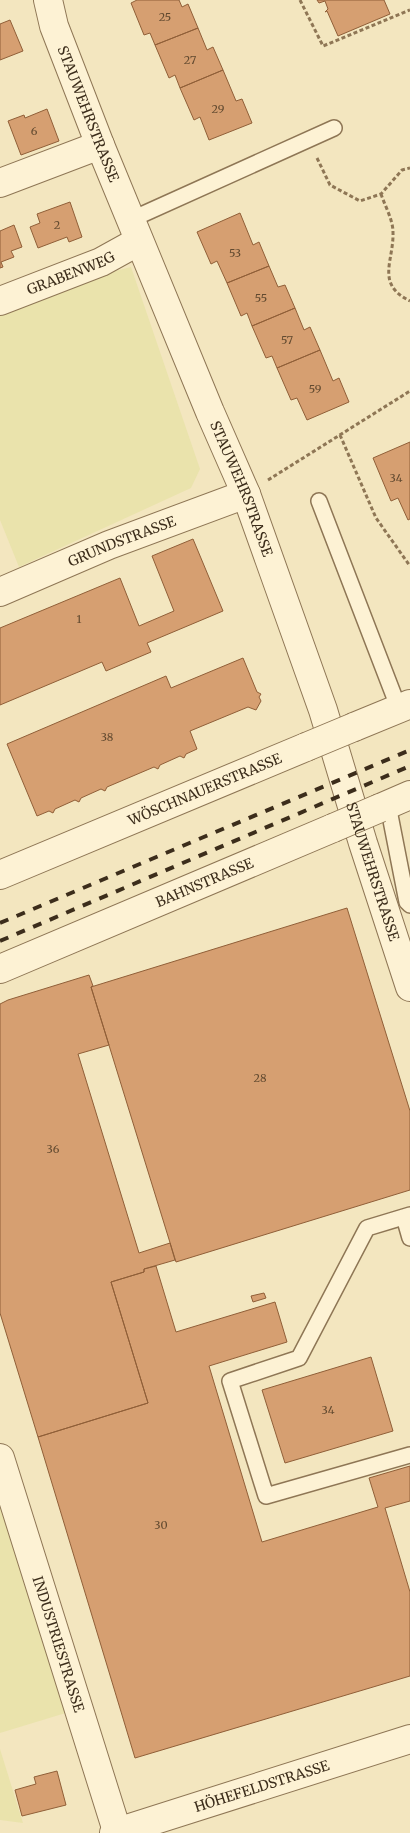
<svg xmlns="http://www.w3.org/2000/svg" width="410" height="1833" viewBox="0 0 410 1833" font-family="Merriweather,serif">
<rect width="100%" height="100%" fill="#f3e6bf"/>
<path fill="#eae3ac" d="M131,267L200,469L191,488L19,567L0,520V315L107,273Z
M0,1490L69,1712L0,1733Z
M0,1749L23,1823L0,1820Z"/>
<path fill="#d69f71" stroke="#905f38" d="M137,0H179L182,7L188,4L198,28L155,45L150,33L144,35L131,3Z
M317,0H384L390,14L338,36L327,11L325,12L328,9L325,1L319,3Z
M10,20L23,51L0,60V24Z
M198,28L207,50L213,47L223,70L180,88L175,75L169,78L155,45Z
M223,70L236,101L242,99L252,123L209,140L200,117L194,120L180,88Z
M47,109L59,141L21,155L8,121L24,115L25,118Z
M70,202L82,237L69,242L67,237L38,248L30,227L40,223L37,214Z
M240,213L253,245L259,242L269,266L227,283L217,261L211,264L197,232Z
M14,225L22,247L11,251L14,257L1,262L3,267L0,268V231Z
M269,266L278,287L285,285L295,308L252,326L247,313L241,316L227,283Z
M295,308L304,330L310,327L320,350L277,368L272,356L266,358L252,326Z
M320,350L333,381L339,378L349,402L307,420L297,398L291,400L277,368Z
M410,442V519L408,520L398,498L391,501L373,458Z
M193,539L223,611L147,643L151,652L106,671L102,662L0,705V628L120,578L139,626L174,611L152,556Z
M243,658L257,692L261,694L259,697L261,701L256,710L248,707L190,731L197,749L186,754L184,758L180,756L160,765L158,769L154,767L107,787L105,791L101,789L81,798L79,802L75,800L55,809L53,813L49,811L37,816L7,744L166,676L171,688Z
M347,908L410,1111V1190L176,1262L91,987Z
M89,975L93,986L91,987L109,1045L78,1054L139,1253L170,1243L175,1260L144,1269V1272L111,1282L148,1403L38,1437L0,1313V1004L8,1000Z
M156,1266L176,1332L275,1302L287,1342L209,1366L262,1542L378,1507L369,1478L410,1466V1501L385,1508L410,1592V1676L135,1758L38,1437L148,1403L111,1282L144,1272V1269Z
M264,1293L266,1298L253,1302L251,1296Z
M371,1357L393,1431L285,1463L262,1390Z
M57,1771L66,1805L22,1816L15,1790L36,1784L34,1777Z"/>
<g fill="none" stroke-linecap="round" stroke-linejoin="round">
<g stroke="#8e7655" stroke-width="18">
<path id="lane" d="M130,220L334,128
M319,501L399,709
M388,805L407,902L410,905
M410,1215L367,1228L299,1358L230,1381L266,1496L410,1455
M404,1217L410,1238"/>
</g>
<g stroke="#8e7655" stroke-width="30">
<g id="street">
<path id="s1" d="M48,0L54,26L100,145L210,412L246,494L323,710L363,843L410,987"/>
<path d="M0,183L100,145"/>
<path id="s2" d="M0,301L101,262L139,241"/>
<path id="s3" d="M0,592L109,545L246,494"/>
<path d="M354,727L410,704"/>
<path d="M380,808L410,795"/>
<path id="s4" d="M0,875L306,747"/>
<path id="s5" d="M0,969L333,828"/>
<path id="s6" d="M0,1458L117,1831"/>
<path id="s7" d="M114,1833L410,1739"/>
</g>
</g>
<path stroke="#8e7655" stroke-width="3" stroke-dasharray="4 2.5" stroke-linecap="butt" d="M300,0L323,46L410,10
M317,158L330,185L360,201L381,194L402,170L410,168
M381,194C385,206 393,220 393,232C394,261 375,284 410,301
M340,435L376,518L410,566
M268,480L410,391"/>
<use href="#lane" stroke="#fdf2d4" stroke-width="15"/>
<use href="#street" stroke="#fdf2d4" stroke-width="28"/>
<path stroke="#3c2d1b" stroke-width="4" stroke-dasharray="9 9" stroke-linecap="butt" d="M0,923L410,750
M0,941L410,766"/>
<g stroke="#8e7655" stroke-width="30" stroke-linecap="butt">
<path id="street-bridge" d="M306,747L354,727
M333,828L380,808"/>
</g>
<use href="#street-bridge" stroke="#fdf2d4" stroke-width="28"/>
</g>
<g text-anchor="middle" stroke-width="5" stroke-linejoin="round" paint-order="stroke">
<g font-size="11" fill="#624a30">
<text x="165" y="21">25</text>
<text x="190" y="64">27</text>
<text x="218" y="113">29</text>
<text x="34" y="135">6</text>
<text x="57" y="229">2</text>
<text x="235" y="257">53</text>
<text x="261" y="302">55</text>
<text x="287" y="344">57</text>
<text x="315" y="393">59</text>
<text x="396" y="482">34</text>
<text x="79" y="623">1</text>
<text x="107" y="741">38</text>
<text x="260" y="1082">28</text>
<text x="53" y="1153">36</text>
<text x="328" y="1414">34</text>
<text x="161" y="1529">30</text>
</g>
<g font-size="14" fill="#3c2d1b" stroke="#f9efd0">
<text dy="5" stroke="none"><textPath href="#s1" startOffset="121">STAUWEHRSTRASSE</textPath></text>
<text dy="5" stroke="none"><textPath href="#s2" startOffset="76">GRABENWEG</textPath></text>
<text dy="5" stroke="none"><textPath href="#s1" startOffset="526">STAUWEHRSTRASSE</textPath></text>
<text dy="5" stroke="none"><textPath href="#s3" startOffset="132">GRUNDSTRASSE</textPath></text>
<text dy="5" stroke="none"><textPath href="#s4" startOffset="222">WÖSCHNAUERSTRASSE</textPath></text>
<text dy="5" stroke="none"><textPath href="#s1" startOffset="931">STAUWEHRSTRASSE</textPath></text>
<text dy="5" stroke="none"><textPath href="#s5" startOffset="222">BAHNSTRASSE</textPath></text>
<text dy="5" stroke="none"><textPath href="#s6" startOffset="195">INDUSTRIESTRASSE</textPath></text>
<text dy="5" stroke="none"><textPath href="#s7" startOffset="155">HÖHEFELDSTRASSE</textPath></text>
</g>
</g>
</svg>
